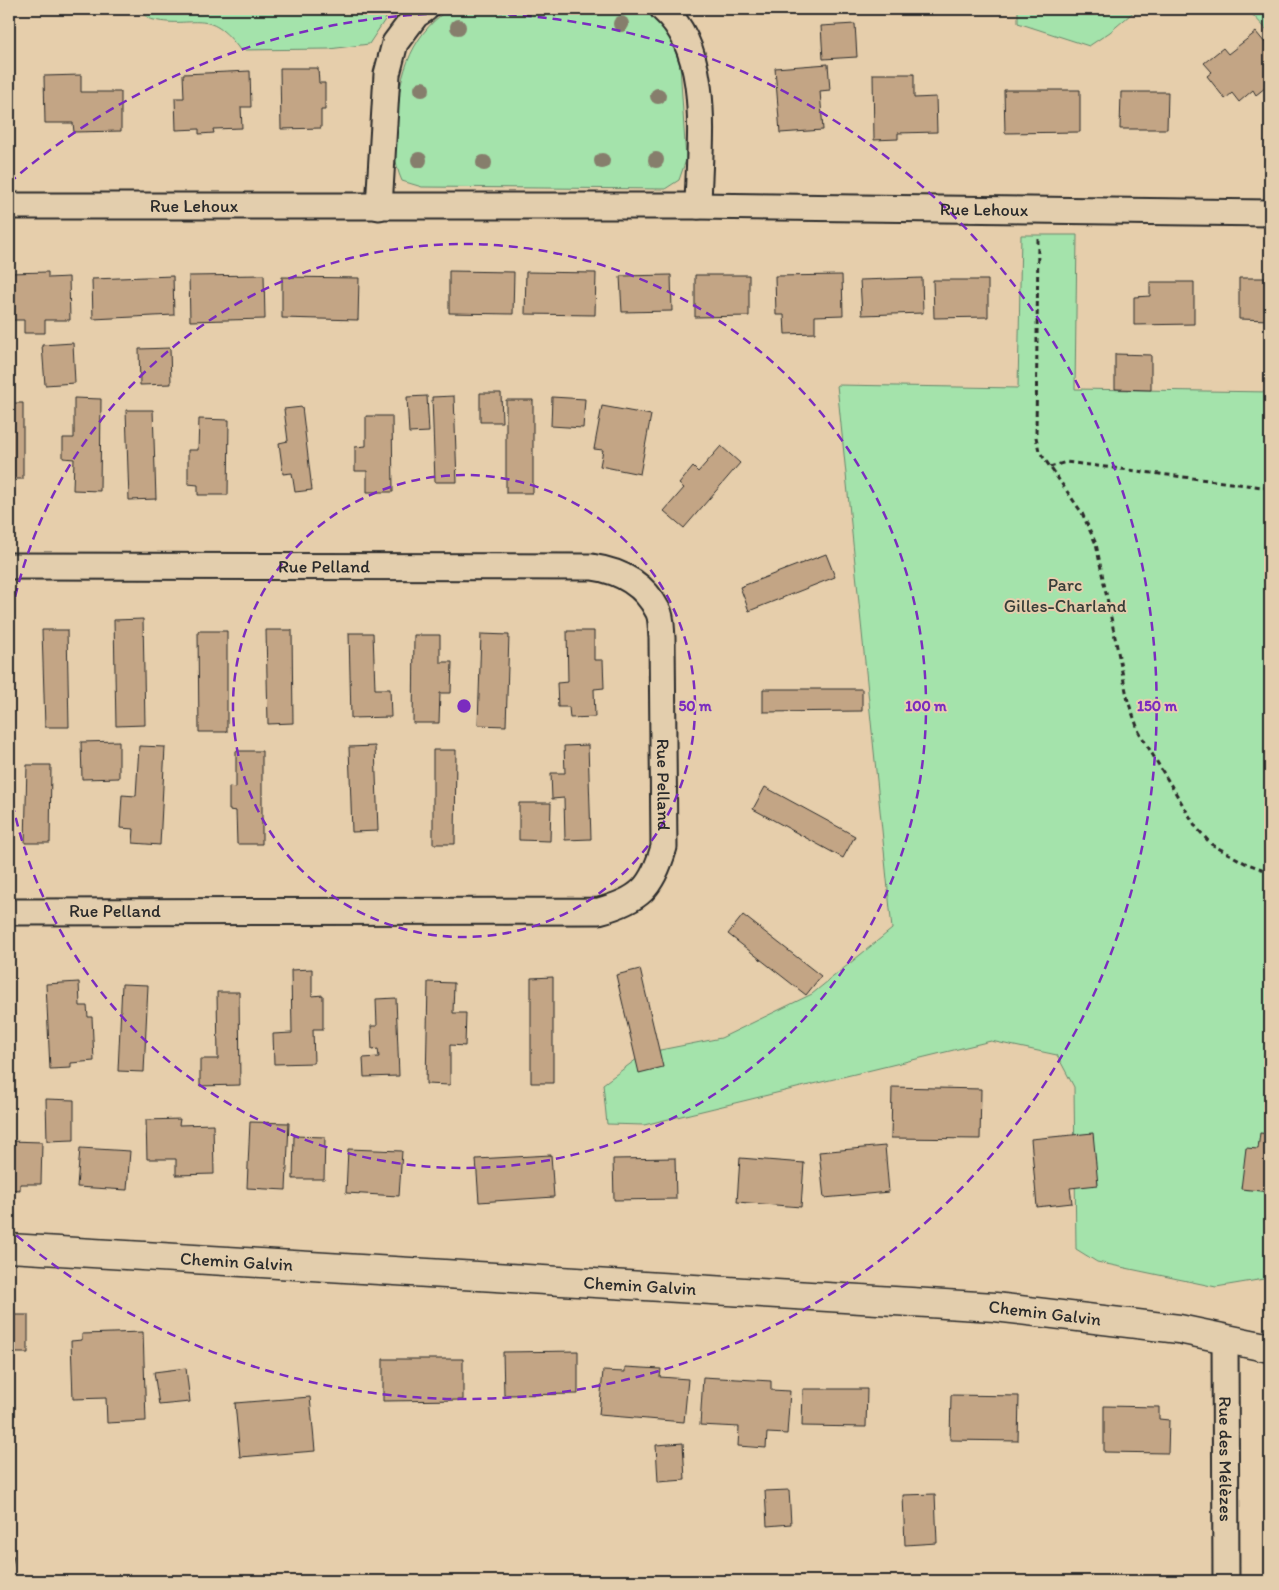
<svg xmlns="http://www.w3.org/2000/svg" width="1279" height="1590" viewBox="0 0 1279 1590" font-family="Itim,sans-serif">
<rect width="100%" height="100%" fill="#e6ceab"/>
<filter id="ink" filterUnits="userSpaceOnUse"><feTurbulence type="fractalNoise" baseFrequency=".02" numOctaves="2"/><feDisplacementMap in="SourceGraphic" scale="10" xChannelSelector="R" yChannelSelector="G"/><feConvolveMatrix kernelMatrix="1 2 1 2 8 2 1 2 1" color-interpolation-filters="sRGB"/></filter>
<g filter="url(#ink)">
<path fill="#a4e3ab" stroke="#68876b" d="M138,9H392L369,44L329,49L240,50C209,6 194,29 154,20C148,19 142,13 138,9Z
M449,9H644L668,31L680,65L686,160L679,180L665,189L422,187L402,181C393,161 396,151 396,129C398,81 407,38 449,9Z
M1018,9H1137L1110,32L1089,46L1018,23Z
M1247,9H1270V33Z
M1021,235H1077L1075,389L1270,392V1278L1216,1287L1097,1262L1076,1249L1074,1087L1057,1055L991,1041L644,1125L607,1124L603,1084L645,1053L721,1038L812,994L892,929L837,385L1018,388Z"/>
<path fill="#c3a585" stroke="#2b2b2b" d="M855,24L857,57L823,59L821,26Z
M1256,32L1270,49V84L1256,95L1253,90L1239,102L1232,93L1225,99L1207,76L1212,72L1204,63L1223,48L1228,54Z
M828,64L830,90L820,91L823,130L780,133L775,68Z
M280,68H318L319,83H325V110H321V128L281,129Z
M250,71L251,107H241L242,128L213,129L214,133L199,134V129L176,130L175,98H184L183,74Z
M873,74H914V98L936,97L937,132L898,133V139L874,140Z
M81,75V92H121V131L74,132L73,123H45L44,76Z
M9,77H11V124H9Z
M1004,90H1080V132L1005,133Z
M1121,92H1168L1167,129H1120Z
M449,271L514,272L513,314L449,313Z
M48,272V278L69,277L70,320H45V333H24V320H9V273Z
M526,272L596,273L595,315L525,314Z
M264,275L265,319L190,321L189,276Z
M671,275L672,311L622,312L620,276Z
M695,275H749V316L695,317Z
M842,275L843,315L815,316V333L785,334L784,315H776L775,276Z
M173,276L174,315L93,319L92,279Z
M282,277L359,278L358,320L282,318Z
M922,278L923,313L862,315L860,280Z
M1239,278H1270V320L1239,319Z
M933,280H988V317L934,318Z
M1150,282H1194V324L1134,325V297L1150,296Z
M73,343L75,383L45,385L42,345Z
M170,348L171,384L140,385L139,349Z
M1115,354L1151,355V390L1115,389Z
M480,393H501L502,422H480Z
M427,396L429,432L409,433L407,397Z
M454,396L457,482H435L432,397Z
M552,397L585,399L583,428L551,426Z
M74,398L101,399L100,491L73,490L74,459L63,458V438H74Z
M506,400H533V493H506Z
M9,403H23V479H9Z
M602,406L651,415L640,474L600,466L603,450L594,449Z
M302,407L312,490L295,492L292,473L283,474L279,443L288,441L284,409Z
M126,410H153L156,499L129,500Z
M366,416H392L393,492H367V471H355V447L366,446Z
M199,419L229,420L228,495H198V485L188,484V450H198Z
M721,446L740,463L684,528L664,511L684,488L679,484L693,467L698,472Z
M826,554L835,577L749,611L740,587Z
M143,619L145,725L116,726L114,620Z
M42,630H67L69,727H45Z
M266,630H292L293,723L268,724Z
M198,631H227V732H199Z
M567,631H594V660H603L604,688L594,689L595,717L570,718L569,707H558L557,683L568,682Z
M349,633H373L375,689H390L391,717L351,718Z
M481,634L509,635L506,726L478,725Z
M414,635H440V662H452L451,693H440L439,723H413Z
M763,689H862V711L763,712Z
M119,741V778L82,779L81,742Z
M588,745L591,839L565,840L564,798L552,799L551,773H565L564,746Z
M139,746L165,747L160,845L133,843L134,829L120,828L122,795L136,796Z
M375,746L378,831L352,832L349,747Z
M433,750H456L455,844H433Z
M236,751H262V844H237L236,811L229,810V787L236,788Z
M27,765H51L50,843H25Z
M765,787L855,836L843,858L753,809Z
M519,803H551L550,841L519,840Z
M743,915L821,976L806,995L728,934Z
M312,969V996L323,995V1029H313L314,1063L274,1064L273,1034L292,1033L291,970Z
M640,969L663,1067L639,1073L616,975Z
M553,977V1083H531V978Z
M79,982L80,1006H87L88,1017H92L94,1061L71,1063V1068L50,1069L46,984Z
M428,982L454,983L453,1013H466L465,1046L450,1045V1085L426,1084Z
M122,984L148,985L144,1072L118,1071Z
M217,992H239L240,1085L200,1086V1059H218Z
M396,998L399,1076L364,1077L363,1058L379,1057L378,1049L372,1050L371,1026H377L376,999Z
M892,1087L981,1089L980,1139L891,1138Z
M46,1099L74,1100V1140L47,1141Z
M180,1119L179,1125L213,1124L214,1174L176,1175V1159H147L146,1120Z
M250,1122L289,1123L286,1190L247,1188Z
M1093,1133L1098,1185L1070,1188L1072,1203L1037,1207L1031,1139Z
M1260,1133L1270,1134V1192L1241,1189L1246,1148L1258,1149Z
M294,1136L325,1137L324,1179H293Z
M9,1141L42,1142L41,1184H20V1190L9,1189Z
M885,1146L889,1192L824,1198L819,1152Z
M80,1148L130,1151L127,1190L77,1187Z
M348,1149L402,1151L399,1196L346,1193Z
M551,1155L554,1197L479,1202L476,1159Z
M675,1158L676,1199L614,1200L613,1159Z
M740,1158L804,1163L801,1207L737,1202Z
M9,1315H28V1353H9Z
M143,1332L146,1421L107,1423L106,1398L73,1399L71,1341L82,1340V1334Z
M578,1351V1394L504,1395L503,1352Z
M383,1359H463V1400L383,1401Z
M625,1367L661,1369L660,1377L688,1379L684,1422L599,1415L603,1371L625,1372Z
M186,1368L190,1402L159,1405L154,1372Z
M703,1377L771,1381V1390L790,1391L787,1434L767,1433L766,1448L738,1446L739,1427L700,1425Z
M803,1389H867L866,1427L802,1426Z
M951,1395L1019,1396L1018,1441L950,1440Z
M310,1397L315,1451L240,1457L235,1403Z
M1104,1406L1159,1407V1419L1169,1420L1168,1453L1104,1452Z
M683,1443L685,1480L658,1482L656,1445Z
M789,1490L791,1524L767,1526L765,1491Z
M935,1494L937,1543L905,1545L903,1495Z
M9,1555L14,1556L9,1580Z"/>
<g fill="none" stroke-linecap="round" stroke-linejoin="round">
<g stroke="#2b2b2b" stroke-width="29">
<g id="minor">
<path d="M663,9C713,53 699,145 698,206"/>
<path id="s1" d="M9,206H698L1270,213"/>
<path d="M379,207L387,74L395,43L416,15L425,9"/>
<path id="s2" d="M9,566L592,567C620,571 644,583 658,611C662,618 661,630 662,638L664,847C652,888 640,900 599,911L9,912"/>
<path id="s3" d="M1225,1338L1226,1581"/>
</g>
</g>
<g stroke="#2b2b2b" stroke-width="31">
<g id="tertiary">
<path id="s4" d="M9,1248L995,1307L1179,1329L1270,1348"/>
</g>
</g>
<path stroke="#2b2b2b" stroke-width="3" stroke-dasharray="5 4" stroke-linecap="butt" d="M1038,239L1036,437L1039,451L1082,513L1096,544L1128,701L1139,732L1196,827L1211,844L1245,863L1270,872
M1050,467L1066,462L1270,488"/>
<use href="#minor" stroke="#e3cead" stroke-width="25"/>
<use href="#tertiary" stroke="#e3cead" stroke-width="28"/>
</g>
<g fill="#867e6c">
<circle cx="621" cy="24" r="8"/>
<circle cx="458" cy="27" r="8"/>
<circle cx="422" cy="89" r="8"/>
<circle cx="658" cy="96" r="8"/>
<circle cx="419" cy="160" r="8"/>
<circle cx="656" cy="160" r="8"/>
<circle cx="602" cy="161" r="8"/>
<circle cx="484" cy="163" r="8"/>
</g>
</g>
<g fill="none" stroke="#7b2cbf" stroke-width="2.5" stroke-dasharray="9 6">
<circle cx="464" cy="706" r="231"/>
<path d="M9 626A462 462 0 1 1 9 786"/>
<path d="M9 183A693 693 0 1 1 9 1229"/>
</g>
<g text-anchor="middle" stroke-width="4" stroke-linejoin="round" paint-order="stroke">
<g font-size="18" fill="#2b2b2b" stroke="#e3cead">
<text dy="6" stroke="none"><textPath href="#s1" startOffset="185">Rue Lehoux</textPath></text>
<text dy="6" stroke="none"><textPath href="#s1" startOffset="975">Rue Lehoux</textPath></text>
<text dy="6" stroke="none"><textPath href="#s2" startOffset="315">Rue Pelland</textPath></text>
<text dy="6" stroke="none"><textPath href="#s2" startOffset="840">Rue Pelland</textPath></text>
<text x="115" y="917">Rue Pelland</text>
<text dy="6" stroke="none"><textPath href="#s4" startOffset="228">Chemin Galvin</textPath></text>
<text dy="6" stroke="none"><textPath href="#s4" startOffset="632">Chemin Galvin</textPath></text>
<text dy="6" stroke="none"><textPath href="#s4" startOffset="1038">Chemin Galvin</textPath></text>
<text dy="6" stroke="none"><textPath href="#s3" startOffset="121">Rue des Mélèzes</textPath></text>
</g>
<g font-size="18" fill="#373d38" stroke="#e3cead">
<text x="1065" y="591">Parc<tspan x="1065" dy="21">Gilles-Charland</tspan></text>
</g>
</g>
<circle cx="464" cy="706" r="8" fill="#7b2cbf" stroke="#e3cead" stroke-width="2.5"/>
<g font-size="15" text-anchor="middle" font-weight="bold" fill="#7b2cbf" stroke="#e3cead" stroke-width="4" stroke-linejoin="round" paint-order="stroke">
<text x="695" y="711">50 m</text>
<text x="926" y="711">100 m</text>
<text x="1157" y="711">150 m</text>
</g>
<rect width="1279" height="1590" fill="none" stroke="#e3cead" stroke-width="30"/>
<rect x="15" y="15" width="1249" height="1560" fill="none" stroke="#2b2b2b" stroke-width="2" filter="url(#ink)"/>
</svg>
